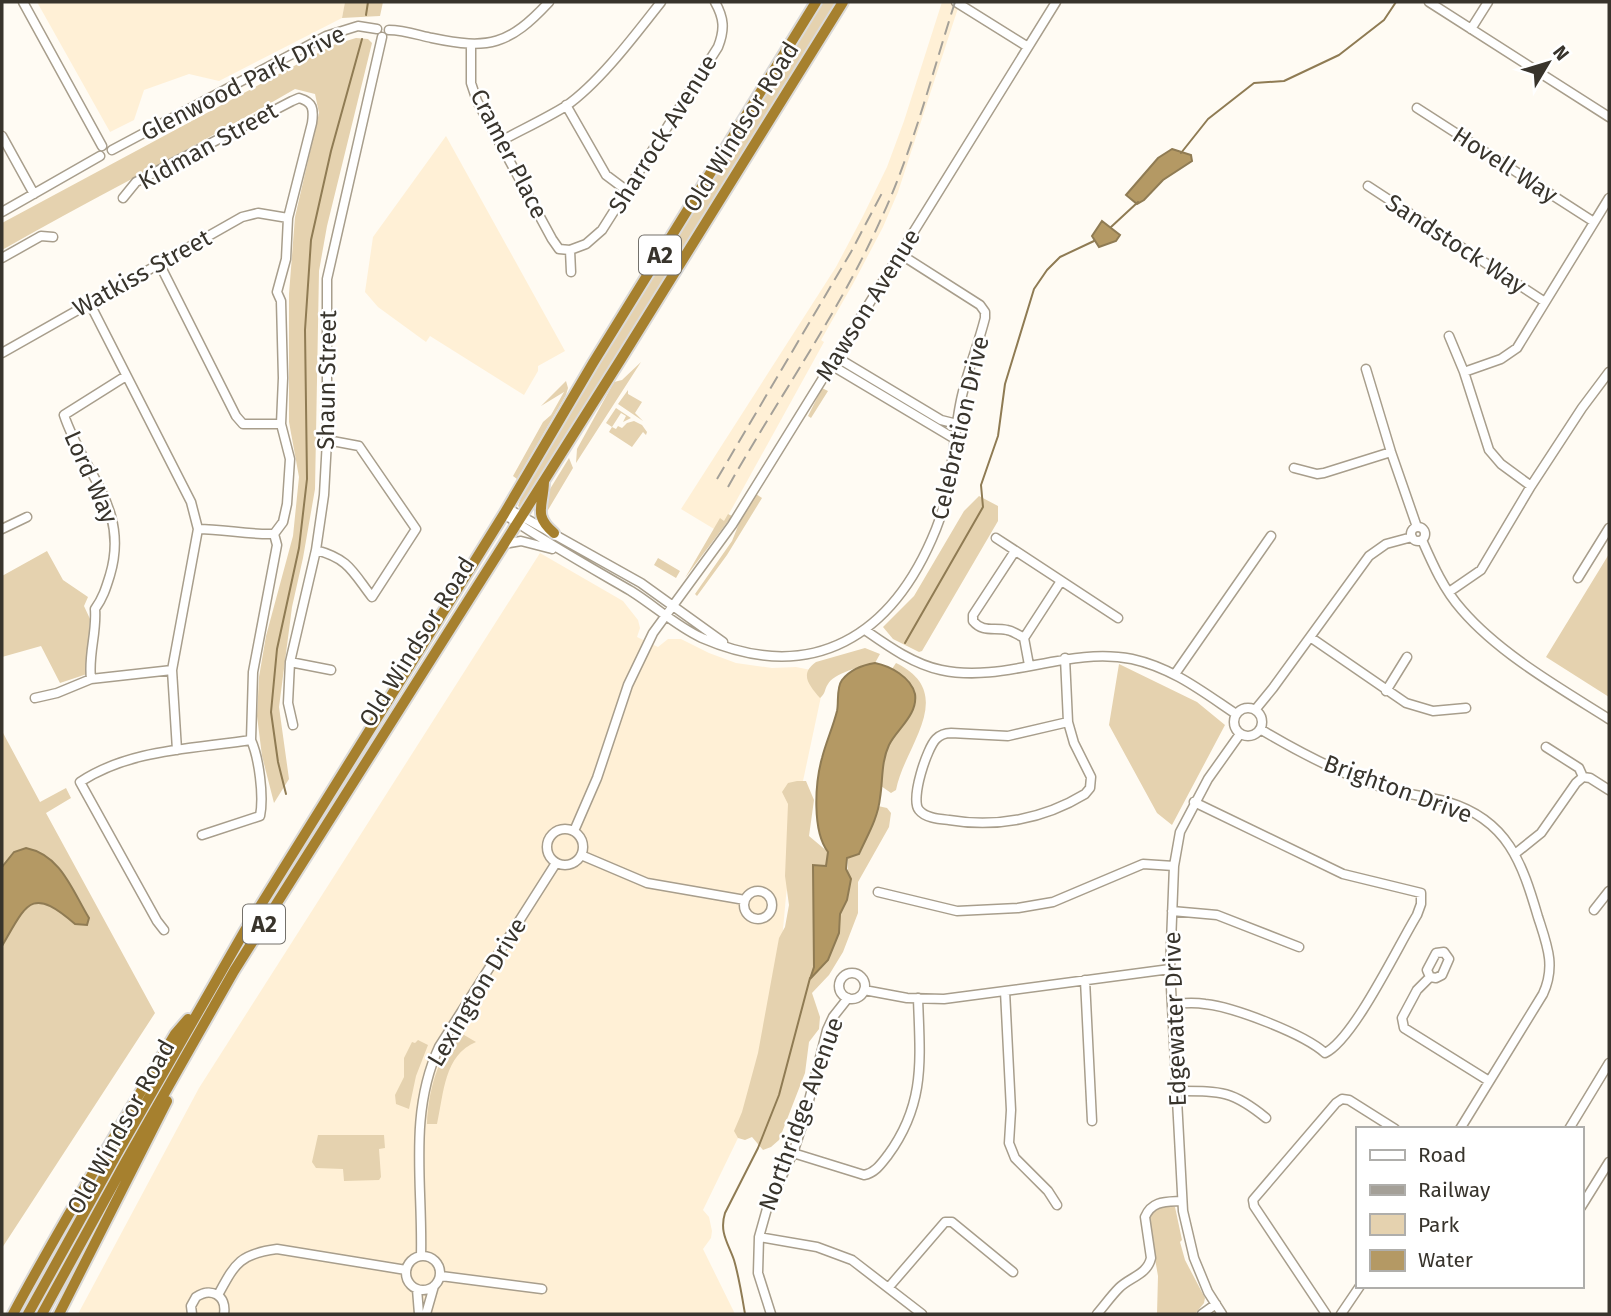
<svg xmlns="http://www.w3.org/2000/svg" width="1611" height="1316" viewBox="0 0 1611 1316" font-family="'Fira Sans',sans-serif">
<rect width="100%" height="100%" fill="#fffbf3"/>
<path fill="#fff0d6" d="M37,2H345L342,18L219,81L189,74L144,90L134,120L110,132Z
M942,2H960L898,192L883,227L854,282L821,340L824,342L719,532L681,509L836,267L863,216L887,167L904,121Z
M446,136L565,351L538,366V371L524,395L430,336L426,342L378,307L365,292L373,237Z
M540,553L623,601L638,620L640,628L637,637L658,647L668,639H681L709,653L736,663L772,668L796,667L826,673L800,795L786,896L779,974L738,1138L703,1210L709,1217L712,1231L711,1238L703,1249L735,1314H78L199,1088Z"/>
<path fill="#e5d2af" d="M345,2H383L380,16L342,18Z
M822,2H836L527,498L520,508L518,506L527,480Z
M356,38L368,39L372,43L327,226L319,271L315,489L303,558L292,607L279,707L289,779L274,803L262,756L257,716L259,677L266,636L293,536L299,477L289,422V294L295,217L319,113L315,94L295,89C199,145 99,195 2,250V223L333,45Z
M641,362L576,463L577,449L614,382L622,380Z
M566,381L568,388L566,395L517,479L513,476L543,422L551,415L564,392L541,406Z
M822,388L828,391L811,418L808,416Z
M628,390V394L642,402L635,413L643,421L618,404Z
M616,408L631,418L623,422L626,416L621,413L612,427L616,429L618,426L622,428L627,423L634,421L642,425L647,432L646,435L643,432L632,447L609,432L612,427L606,423Z
M569,458L573,468L545,515L550,489Z
M756,494L762,498L727,555L697,596L695,594L732,541L740,521Z
M979,496L998,506V521L922,651L919,652L893,639L883,627L914,596L964,511Z
M728,514L732,516L685,578L720,518L724,521Z
M47,551L63,580L88,597L84,606L90,619L87,674L60,683L41,646L2,657V576Z
M1609,554V697L1546,657Z
M658,558L680,571L676,578L654,565Z
M865,648L880,654L875,663C863,665 833,674 828,684C824,690 826,693 820,698C809,685 799,674 816,662Z
M896,663C959,694 904,746 896,790L891,793L881,786C881,761 888,737 908,720L906,679L892,669Z
M1119,664L1197,702L1225,725L1172,825L1157,813L1109,725Z
M2,731L40,802L66,788L71,798L46,813L155,1013L2,1248Z
M797,781H806L814,800L809,836L828,852L826,866L813,865L814,965L811,977L839,933L840,914L847,900L848,857L860,854L878,806L887,808L891,813L889,827L858,882V913L843,952L829,975L812,993L820,1017L819,1029L809,1042L805,1073L779,1140L771,1147L763,1150L752,1137L745,1140L738,1138L734,1131L742,1112L758,1053L779,938L785,927L789,905L785,876L788,804L782,792L788,783Z
M459,1032L476,1042C444,1055 444,1093 437,1124H427C428,1092 438,1056 459,1032Z
M418,1040L428,1045L416,1076L409,1109L396,1104L395,1095L404,1077V1058L412,1042L415,1043Z
M318,1135H384L385,1148L379,1149L381,1177L379,1180L344,1181L343,1169L316,1168L312,1162Z
M1169,1205L1175,1207L1182,1240L1180,1242L1185,1260L1205,1298L1204,1303L1195,1314H1157L1158,1276L1148,1219L1150,1210L1156,1207Z"/>
<path fill="#b49964" stroke="#8f7b53" stroke-width="2" d="M1172,149L1191,155L1192,161L1163,180L1144,200L1137,204L1126,195L1158,158Z
M1102,221L1120,235L1116,241L1099,247L1092,236Z
M875,663C890,666 911,677 915,694C918,715 897,729 889,745C881,762 883,780 880,798C878,818 867,836 859,854L847,858L846,869L851,879L847,900L840,914L839,933L828,960L810,979L814,967L813,865L826,866L828,852C812,831 815,783 822,758C826,742 833,727 837,711C839,702 836,688 842,680C850,670 862,665 875,663Z
M26,848C61,855 72,890 89,918L87,925L75,924C31,886 27,903 2,946V867L14,852Z"/>
<g fill="none" stroke-linecap="round" stroke-linejoin="round">
<path stroke="#8f7b53" stroke-width="2" d="M366,15L368,2
M1181,153L1208,119L1254,83L1284,81L1339,55L1384,20L1396,2
M1111,227L1138,202
M905,643L983,507L981,485L998,436L1005,384L1034,289L1047,270L1060,257L1094,241
M286,794L278,762L271,712L277,649L299,548L307,479L305,330L311,240L331,151L362,39
M745,1314C742,1296 739,1277 734,1260C728,1243 719,1232 725,1213L758,1148L779,1095L810,978"/>
<g stroke="#a89e8c" stroke-width="11">
<path id="minor" d="M23,2L102,146
M956,2L1028,47
M1429,2L1609,117
M1471,29L1488,2
M389,30C403,30 418,35 432,38C489,50 509,45 549,2
M471,45V83L477,101L552,239L559,249L570,250
M566,105L606,175L626,190
M1417,108L1594,222
M2,136L34,194
M499,142C521,130 545,119 566,106C600,82 635,35 661,2
M112,150L326,36L358,26L377,29
M1368,186L1545,302
M123,198L136,182L292,101L299,98C313,102 314,109 312,123L288,218L286,259L277,292L281,301L283,378L281,424L290,459L287,504L283,522L274,534
M2,212L100,156
M570,250L586,244L602,230L718,47C725,29 724,18 715,2
M570,250L571,272
M2,258L41,236L53,237
M159,263L236,416L243,424H281
M89,302L191,502L198,529L172,670L177,750
M1449,336L1464,372L1489,450L1501,464L1531,486
M2,353L242,217L258,213L288,218
M836,357L941,420L957,424
M831,365L955,439
M1366,369L1391,452L1417,527
M1464,372L1501,359L1517,348L1609,198
M1294,468L1317,474L1324,473L1391,452
M507,508L641,583L723,642
M504,514C545,542 588,566 631,591C655,606 676,626 702,638C813,686 893,636 936,529C953,487 952,443 961,400C967,372 978,346 985,318V312L980,305L900,254
M1411 534a7 7 0 1 1 14 0a7 7 0 1 1-14 0Z
M2,529L27,517
M198,529C224,529 248,535 274,534
M996,538L1118,618
M1422,540C1433,565 1444,590 1462,610C1500,654 1560,688 1609,719
M504,544L521,541L552,549
M316,550C349,559 352,571 372,597L416,529L359,446L327,440
M1015,551L973,615V621C983,633 994,627 1007,630C1013,631 1019,635 1024,638
M1578,578L1609,528
M1449,592L1481,570L1531,486L1582,408L1609,372
M865,630C888,646 913,664 941,670C1005,684 1067,646 1132,659C1173,668 1203,692 1236,714
M1310,637L1406,703L1433,711L1466,708
M1065,658L1068,722L1074,743L1091,777L1090,788L1085,794C1044,819 996,828 949,820C939,819 925,818 919,810C910,799 927,748 936,739C940,735 945,733 951,733L1008,736L1068,722
M290,662L331,670
M1029,665L1024,638L1061,581
M1175,674L1271,536
M91,679C88,654 97,633 95,609C103,598 106,588 110,575C130,508 83,473 64,415L126,376
M1386,691L1407,657
M35,698L57,693L91,679L172,670
M1234 722a14 14 0 1 1 28 0a14 14 0 1 1-28 0Z
M1255,710L1273,688L1369,556L1386,544L1412,537
M293,725L288,703L290,662L316,550L324,495L327,440V279L382,37
M1260,729C1297,751 1334,771 1375,785C1398,794 1424,795 1448,802C1508,820 1522,863 1538,917C1547,945 1556,966 1543,994L1460,1129
M251,740L253,672L277,545L274,534
M1546,747L1579,768L1583,777
M547 847a18 18 0 1 1 36 0a18 18 0 1 1-36 0Z
M574,831L597,778L628,685L653,633L732,525L1056,2
M202,835L260,816C264,796 259,758 251,740
M1516,853L1541,833L1576,783L1583,777L1590,778L1609,790
M581,855L647,883L745,900
M744 905a14 14 0 1 1 28 0a14 14 0 1 1-28 0Z
M878,892L957,911L1018,908L1053,902L1143,864L1174,866
M1594,910L1609,891
M1172,911L1217,915L1299,947
M164,930L157,921L80,782C130,749 193,749 251,740
M839 986a13 13 0 1 1 26 0a13 13 0 1 1-26 0Z
M1430,977L1427,970L1436,953L1444,952L1449,959L1442,975L1436,978L1430,977L1417,990L1402,1018L1404,1028L1489,1081
M1085,980L1092,1121
M864,990L907,998L944,999L1170,969
M1005,991L1011,1110L1009,1143L1015,1158L1048,1191L1057,1205
M1172,1004C1183,1003 1194,1002 1205,1004C1234,1007 1304,1034 1325,1053C1354,1039 1398,946 1417,915L1421,904V893L1343,874L1194,802
M1177,1091C1220,1091 1232,1090 1266,1118
M1569,1129L1609,1063
M793,1153L864,1175C875,1173 881,1164 888,1155C926,1103 920,1059 918,998
M1581,1207L1609,1162
M759,1237L817,1247L852,1260L922,1314
M406 1273a17 17 0 1 1 34 0a17 17 0 1 1-34 0Z
M421,1256C423,1185 408,1114 439,1047L556,863
M441,1276L542,1289
M889,1287L945,1222H952L1013,1272
M417,1289L419,1314
M218,1295C235,1264 239,1254 277,1249L406,1270
M192,1314L191,1306L196,1297C211,1287 227,1295 224,1314
M426,1314L434,1286
M771,1314L758,1273L759,1237L768,1205L793,1153L804,1120L827,1030L833,1017L848,998
M1097,1314C1104,1306 1111,1296 1119,1288C1130,1277 1147,1275 1151,1258L1145,1217C1152,1200 1167,1202 1182,1201
M1202,1314L1216,1304
M1222,1314L1208,1292L1194,1258L1183,1211L1170,969L1174,866L1180,832L1208,779L1240,734
M1326,1314L1254,1206L1253,1200L1336,1103L1342,1099L1349,1100L1395,1129
M1341,1314L1360,1286"/>
</g>
<g stroke="#dbdad9" stroke-width="14">
<path id="highway" d="M544,482C543,507 533,515 554,533
M13,1314C64,1219 120,1127 175,1034L188,1019
M28,1314L119,1150L244,932L504,514L593,363L816,2
M42,1314L126,1161L234,971L621,359L843,2
M59,1314L167,1101"/>
</g>
<use href="#minor" stroke="#fff" stroke-width="8"/>
<use href="#highway" stroke="#a6802e" stroke-width="10"/>
<path stroke="#a4a098" stroke-width="2" stroke-dasharray="14 7" stroke-linecap="butt" d="M717,479L851,252L882,193
M728,487C778,398 839,313 881,219C913,150 932,74 955,2"/>
</g>
<g text-anchor="middle" stroke-width="5" stroke-linejoin="round" paint-order="stroke">
<g fill="#fff" stroke="#74716b" stroke-width="2">
<rect x="639" y="235.5" width="42" height="39" rx="5"/>
<rect x="243" y="904.5" width="42" height="39" rx="5"/>
</g>
<g font-size="23" font-weight="bold" fill="#38342c">
<text x="660" y="263">A2</text>
<text x="264" y="932">A2</text>
</g>
<g font-size="24" fill="#38342c" stroke="#fff">
<text transform="translate(243 83) rotate(-27)" y="8">Glenwood Park Drive</text>
<text transform="translate(741 127) rotate(-58)" y="8">Old Windsor Road</text>
<text transform="translate(663 134) rotate(-58)" y="8">Sharrock Avenue</text>
<text transform="translate(208 146) rotate(-29)" y="8">Kidman Street</text>
<text transform="translate(509 154) rotate(63)" y="8">Cramer Place</text>
<text transform="translate(1505 165) rotate(33)" y="8">Hovell Way</text>
<text transform="translate(1456 244) rotate(33)" y="8">Sandstock Way</text>
<text transform="translate(142 273) rotate(-29)" y="8">Watkiss Street</text>
<text transform="translate(868 305) rotate(-58)" y="8">Mawson Avenue</text>
<text transform="translate(327 380) rotate(-89)" y="8">Shaun Street</text>
<text transform="translate(960 428) rotate(-77)" y="8">Celebration Drive</text>
<text transform="translate(91 477) rotate(66)" y="8">Lord Way</text>
<text transform="translate(417 642) rotate(-58)" y="8">Old Windsor Road</text>
<text transform="translate(1398 789) rotate(20)" y="8">Brighton Drive</text>
<text transform="translate(477 992) rotate(-59)" y="8">Lexington Drive</text>
<text transform="translate(1175 1019) rotate(-92)" y="8">Edgewater Drive</text>
<text transform="translate(801 1114) rotate(-70)" y="8">Northridge Avenue</text>
<text transform="translate(121 1127) rotate(-61)" y="8">Old Windsor Road</text>
</g>
</g>
<rect width="1611" height="1316" fill="none" stroke="#38342c" stroke-width="7"/>
<rect x="1356" y="1127" width="228" height="161" fill="#ffffff" stroke="#afaeab" stroke-width="2"/>
<rect x="1370" y="1150" width="35" height="10" fill="#ffffff" stroke="#afaeab" stroke-width="2"/>
<text x="1418" y="1162" font-size="21" fill="#38342c">Road</text>
<rect x="1370" y="1185" width="35" height="10" fill="#a4a098" stroke="#afaeab" stroke-width="2"/>
<text x="1418" y="1197" font-size="21" fill="#38342c">Railway</text>
<rect x="1370" y="1214" width="35" height="21" fill="#e5d2af" stroke="#afaeab" stroke-width="2"/>
<text x="1418" y="1232" font-size="21" fill="#38342c">Park</text>
<rect x="1370" y="1250" width="35" height="21" fill="#b49964" stroke="#afaeab" stroke-width="2"/>
<text x="1418" y="1267" font-size="21" fill="#38342c">Water</text>
<g transform="translate(1548 63) rotate(52)" stroke="#ffffff" stroke-width="5" paint-order="stroke">
<path d="M0-5L12 26L0 18L-12 26Z" fill="#38342c"/>
<text y="-10" font-size="19" font-weight="bold" text-anchor="middle" fill="#38342c">N</text>
</g>
</svg>
